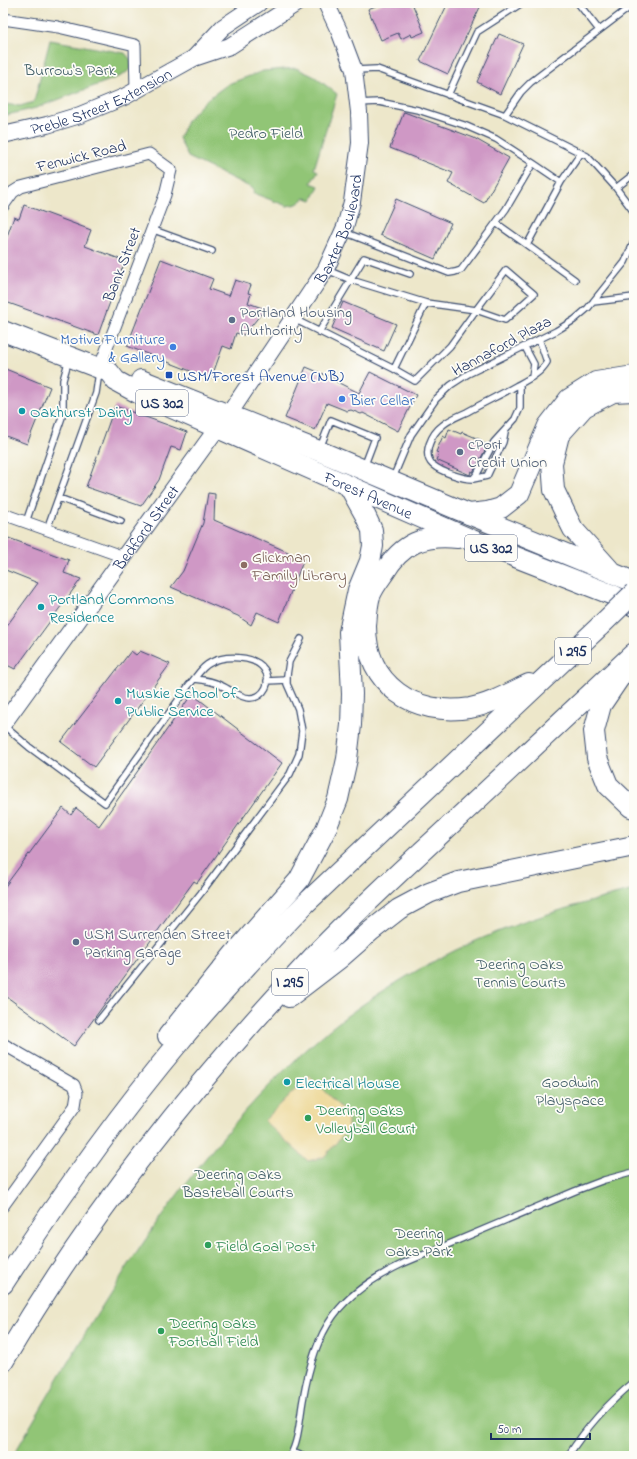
<svg xmlns="http://www.w3.org/2000/svg" width="637" height="1459" viewBox="0 0 637 1459" font-family="'Indie Flower',sans-serif">
<rect width="100%" height="100%" fill="#fdfcf7"/>
<filter id="ink" filterUnits="userSpaceOnUse"><feTurbulence type="fractalNoise" baseFrequency=".025" numOctaves="2"/><feDisplacementMap in="SourceGraphic" scale="8" xChannelSelector="R" yChannelSelector="G"/><feConvolveMatrix kernelMatrix="1 2 1 2 8 2 1 2 1" color-interpolation-filters="sRGB"/></filter>
<filter id="wash" filterUnits="userSpaceOnUse"><feTurbulence type="fractalNoise" baseFrequency=".012" numOctaves="4" result="noise"/><feDisplacementMap in="SourceGraphic" scale="16" xChannelSelector="R" yChannelSelector="G"/><feGaussianBlur stdDeviation="0.9" result="paint"/><feColorMatrix in="noise" values="0 0 0 0 0 0 0 0 0 0 0 0 0 0 0 0 0 1.4 0 .05"/><feComposite in="paint" operator="in"/></filter>
<g filter="url(#wash)">
<rect width="100%" height="100%" fill="#ede7ca"/>
<path fill="#91c576" stroke="#567a6a" d="M50,40L125,53L131,60V69L121,76L36,108L3,116V104L20,106L34,102Z
M296,68L315,77L337,94L314,169L318,171L311,183L319,186L312,200L305,198L297,204L287,206L253,193L254,189L188,157L179,138L188,119L205,101L228,84L263,71Z
M634,890V1456H13C102,1303 192,1145 330,1029C367,999 413,971 456,950C512,923 574,905 634,890Z"/>
<path fill="#eeda9e" stroke="#84847e" d="M309,1076L348,1115V1129L324,1157L308,1161L264,1121Z"/>
<g id="blocks">
<path fill="#cf98c5" d="M383,3H412L424,32L412,37L411,34L401,39L398,33L381,40L368,9Z
M448,3H482L448,74L420,61Z
M499,34L523,44L500,94L477,82Z
M404,112L474,138L509,158L484,203L448,183L453,173L390,148Z
M396,199L451,223L435,259L380,235Z
M24,205L91,230L85,246L125,261L98,335L3,301V247L14,217L19,219Z
M161,259L213,279L209,289L229,296L235,280L251,285L248,293L251,294L248,303L265,309L244,335L236,333L231,349L223,346L211,379L127,346Z
M343,302L396,324L384,351L332,328Z
M306,367L335,379V381L359,393L370,372L416,395L398,431L363,413L361,414L351,410L347,411L327,403L315,430L285,418Z
M3,368L50,387L27,444L3,435Z
M115,406L187,432L181,450L171,447L159,480L141,506L86,487Z
M449,429L461,434L462,432L481,440L480,442L488,445L473,472L471,471L470,475L436,460L439,453L436,452L443,436L446,438Z
M208,493L215,494L214,520L304,559L279,622L257,612L251,625L238,616L171,587L183,571L203,523Z
M3,536L69,560L64,573L81,579L15,669L3,663V631L38,583L3,569Z
M131,651L136,655L140,651L170,664L94,767L61,742Z
M192,694L282,763L197,883L194,881L74,1046L3,994V889L63,808L71,815L76,808L99,826Z"/>
</g>
</g>
<g filter="url(#ink)">
<use href="#blocks" fill-opacity="0" stroke="#3a4b6e" stroke-width="1"/>
<g fill="none" stroke-linecap="round" stroke-linejoin="round">
<g stroke="#3a4b6e" stroke-width="8">
<path id="lane" d="M578,3L599,30
M356,70L377,69L505,115L587,156L616,188L634,212
M448,95L477,32L522,3
M505,115L521,92L531,82L634,4
M533,163L561,182L581,153
M616,188L634,174
M496,223L527,245L561,182
M151,229L212,251
M344,232L449,273L455,272L461,270L506,209L533,163L496,139L464,125L418,110L379,102L358,103
M527,245L575,280
M506,270L534,294L505,320L476,310Z
M593,302L634,297
M294,319L394,369L426,303L351,280L327,270
M319,332L364,258L410,274
M525,347L534,364L532,377
M394,369L415,381L450,346L476,310L426,303
M520,384V408L515,419L494,442L477,474L473,479C463,479 441,472 433,465C421,454 432,433 443,425C450,419 459,416 467,412C483,403 500,395 516,386C527,380 540,374 547,362L539,339
M320,448L331,420L375,438L364,467
M393,478L411,435L436,399L451,385L468,374L556,331L574,320L588,308L625,262L634,242
M473,479L487,476L503,442L505,432
M59,498L121,521
M26,522L62,417L63,409V380L69,359
M47,529L96,393L99,372
M267,681L287,680
M3,725L29,747L105,803L189,685C196,678 201,667 210,663C224,655 254,655 264,669C273,681 264,698 250,698C240,698 231,690 222,686C213,681 205,680 195,679
M99,1020L201,893L290,774L299,754L302,731L298,709L287,684V675L289,662L301,639
M293,1452L302,1456
M290,1456C299,1441 300,1416 303,1400C316,1327 337,1295 404,1263L575,1191L604,1180L634,1172
M568,1456C586,1428 608,1403 634,1382"/>
</g>
<g stroke="#3a4b6e" stroke-width="13">
<path id="street" d="M3,19L58,27L135,45L136,91
M3,206L13,192L21,187L149,154L171,170L165,195L99,369
M3,514L124,557
M3,1044L74,1085L77,1093L75,1106L3,1206"/>
</g>
<g stroke="#3a4b6e" stroke-width="18">
<g id="secondary">
<path d="M195,57L223,27L259,3"/>
<path id="s1" d="M3,135L47,125L80,115L124,97L194,58L230,46L297,3"/>
<path id="s2" d="M229,414L326,269L345,227L352,202L360,143L359,112L354,70L340,33L326,3"/>
<path id="s3" d="M3,724L218,427"/>
</g>
</g>
<g stroke="#3a4b6e" stroke-width="22">
<g id="highway">
<path id="s4" d="M3,331L109,372L116,381L138,393L472,540L613,595L634,606"/>
<path d="M141,380L319,451L459,510L634,582"/>
<path d="M469,514L487,512L501,508L519,494L548,426L569,399L596,382L634,376"/>
<path d="M458,538C424,534 402,543 384,573C379,580 373,588 370,596C367,606 367,617 366,626C366,685 415,717 470,708C491,704 510,693 529,684"/>
<path d="M609,569L573,529L567,517L554,490L552,463L559,435L584,407L613,392L634,391"/>
<path d="M620,677L601,705L594,731L597,758L608,785L631,807L634,808"/>
<path d="M289,997L340,958L372,930L399,909L429,893L458,882L634,846"/>
<path d="M168,1036L234,954L299,880L326,829L338,799L347,759L351,725L352,694L349,632L358,590L370,561L373,546L372,530L365,515L349,486"/>
<path d="M3,1284C58,1200 116,1117 181,1040C220,993 263,948 305,904L600,626"/>
<path d="M3,1362C89,1215 194,1083 311,959C353,914 400,872 445,830C508,771 571,712 634,653"/>
</g>
</g>
<use href="#lane" stroke="#fff" stroke-width="5.5"/>
<use href="#street" stroke="#fff" stroke-width="11"/>
<use href="#secondary" stroke="#fff" stroke-width="16"/>
<use href="#highway" stroke="#fff" stroke-width="20"/>
<g stroke="#3a4b6e" stroke-width="22" stroke-linecap="butt">
<path id="highway-bridge" d="M600,626L634,593"/>
</g>
<use href="#highway-bridge" stroke="#fff" stroke-width="20"/>
</g>
</g>
<g fill="#5c6f8a" stroke="#fdfcf7" stroke-width="1.5">
<circle cx="232" cy="320" r="4"/>
<circle cx="460" cy="452" r="4"/>
<circle cx="76" cy="942" r="4"/>
</g>
<g fill="#3f7fe0" stroke="#fdfcf7" stroke-width="1.5">
<circle cx="173" cy="347" r="4"/>
<circle cx="342" cy="399" r="4"/>
</g>
<rect fill="#1a4fb4" stroke="#fdfcf7" stroke-width="1.5" x="165" y="371" width="8" height="8" rx="2"/>
<g fill="#0f9aa8" stroke="#fdfcf7" stroke-width="1.5">
<circle cx="22" cy="411" r="4"/>
<circle cx="41" cy="607" r="4"/>
<circle cx="118" cy="701" r="4"/>
<circle cx="287" cy="1082" r="4"/>
</g>
<circle fill="#8d6e63" stroke="#fdfcf7" stroke-width="1.5" cx="244" cy="565" r="4"/>
<g fill="#2e9e5b" stroke="#fdfcf7" stroke-width="1.5">
<circle cx="308" cy="1118" r="4"/>
<circle cx="208" cy="1245" r="4"/>
<circle cx="161" cy="1331" r="4"/>
</g>
<g text-anchor="middle" stroke-width="3.5" stroke-linejoin="round" paint-order="stroke">
<g fill="#fdfcf7" stroke="#5f6c8c" stroke-width="1">
<rect x="136" y="390" width="52" height="26" rx="3"/>
<rect x="465" y="535" width="52" height="26" rx="3"/>
<rect x="555" y="638" width="36" height="26" rx="3"/>
<rect x="272" y="969" width="36" height="26" rx="3"/>
</g>
<g font-size="15" font-weight="bold" fill="#1b2f5e">
<text x="162" y="408">US 302</text>
<text x="491" y="553">US 302</text>
<text x="573" y="656">I 295</text>
<text x="290" y="987">I 295</text>
</g>
<g font-size="16" fill="#3e5c65" stroke="#fdfcf7">
<text x="70" y="75">Burrow's Park</text>
<text x="266" y="138">Pedro Field</text>
<text x="520" y="969">Deering Oaks<tspan x="520" dy="18">Tennis Courts</tspan></text>
<text x="570" y="1087">Goodwin<tspan x="570" dy="18">Playspace</tspan></text>
<text x="238" y="1179">Deering Oaks<tspan x="238" dy="18">Basteball Courts</tspan></text>
<text x="419" y="1238">Deering<tspan x="419" dy="18">Oaks Park</tspan></text>
</g>
<g font-size="16" fill="#1b2f5e" stroke="#fdfcf7">
<text dy="6" stroke="none"><textPath href="#s1" startOffset="104">Preble Street Extension</textPath></text>
<text transform="translate(81 155) rotate(-14)" y="6">Fenwick Road</text>
<text dy="6" stroke="none"><textPath href="#s2" startOffset="217">Baxter Boulevard</textPath></text>
<text transform="translate(121 264) rotate(-69)" y="6">Bank Street</text>
<text transform="translate(501 345) rotate(-28)" y="6">Hannaford Plaza</text>
<text dy="6" stroke="none"><textPath href="#s4" startOffset="402">Forest Avenue</textPath></text>
<text dy="6" stroke="none"><textPath href="#s3" startOffset="243">Bedford Street</textPath></text>
</g>
<g font-size="16" fill="#4e5e75" stroke="#fdfcf7" text-anchor="start">
<text x="240" y="317">Portland Housing<tspan x="240" dy="18">Authority</tspan></text>
<text x="468" y="449">cPort<tspan x="468" dy="18">Credit Union</tspan></text>
<text x="84" y="939">USM Surrenden Street<tspan x="84" dy="18">Parking Garage</tspan></text>
</g>
<g font-size="16" fill="#366cbe" stroke="#fdfcf7" text-anchor="end">
<text x="165" y="344">Motive Furniture<tspan x="165" dy="18">&amp; Gallery</tspan></text>
<text x="350" y="405" text-anchor="start">Bier Cellar</text>
</g>
<g font-size="16" fill="#164399" stroke="#fdfcf7" text-anchor="start">
<text x="177" y="381">USM/Forest Avenue (NB)</text>
</g>
<g font-size="16" fill="#0d838f" stroke="#fdfcf7" text-anchor="start">
<text x="30" y="417">Oakhurst Dairy</text>
<text x="49" y="604">Portland Commons<tspan x="49" dy="18">Residence</tspan></text>
<text x="126" y="698">Muskie School of<tspan x="126" dy="18">Public Service</tspan></text>
<text x="295" y="1088">Electrical House</text>
</g>
<g font-size="16" fill="#785e54" stroke="#fdfcf7" text-anchor="start">
<text x="252" y="562">Glickman<tspan x="252" dy="18">Family Library</tspan></text>
</g>
<g font-size="16" fill="#27864d" stroke="#fdfcf7" text-anchor="start">
<text x="316" y="1115">Deering Oaks<tspan x="316" dy="18">Volleyball Court</tspan></text>
<text x="216" y="1251">Field Goal Post</text>
<text x="169" y="1328">Deering Oaks<tspan x="169" dy="18">Football Field</tspan></text>
</g>
</g>
<rect width="637" height="1459" fill="none" stroke="#fdfcf7" stroke-width="16"/>
<path d="M491 1433v6h99v-6" fill="none" stroke="#1b2f5e" stroke-width="2"/>
<text x="497" y="1433" font-size="12" fill="#1b2f5e" stroke="#fdfcf7" stroke-width="3" paint-order="stroke">50 m</text>
</svg>
